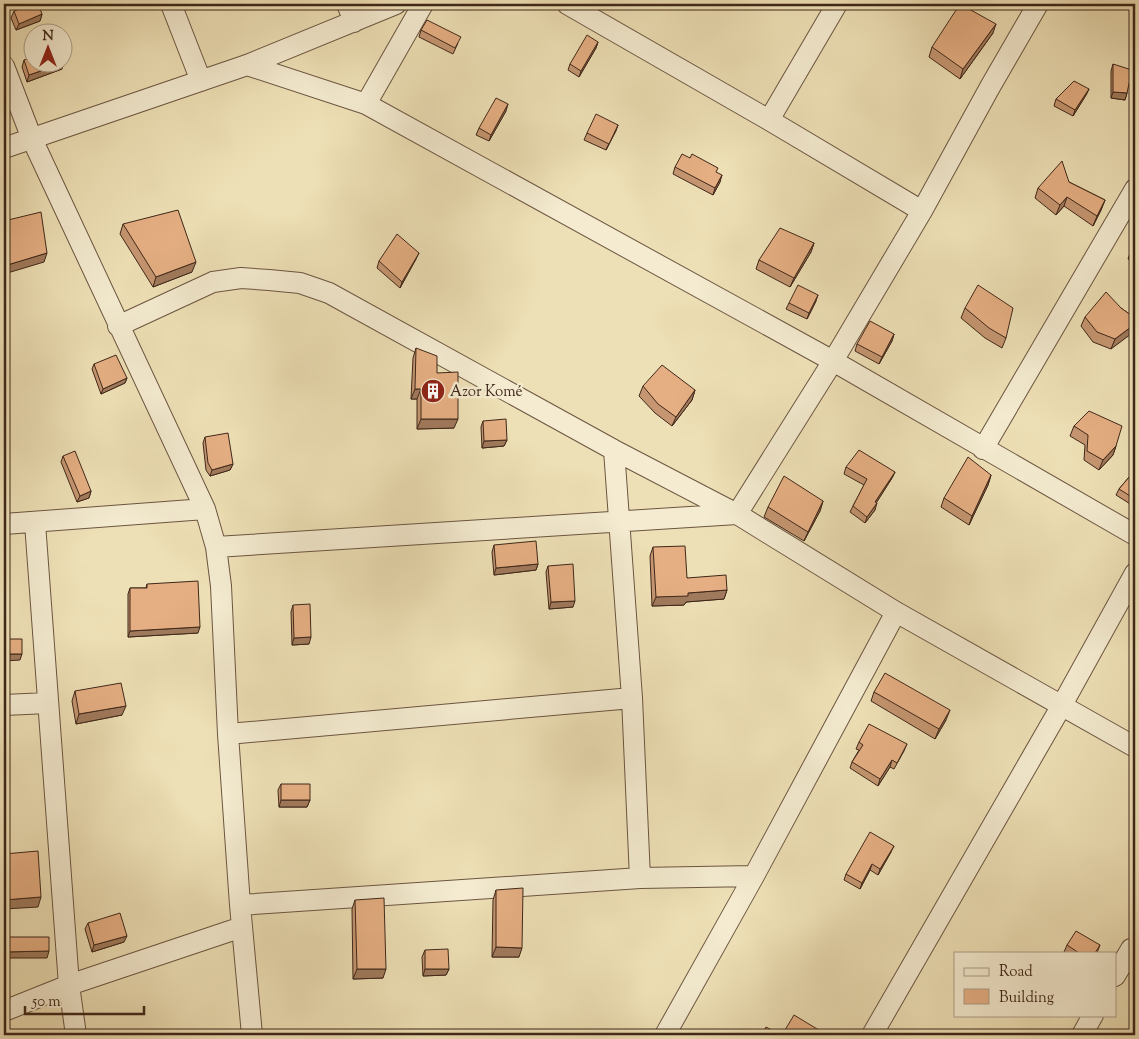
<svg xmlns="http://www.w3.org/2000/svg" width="1139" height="1039" viewBox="0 0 1139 1039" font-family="'Sorts Mill Goudy',serif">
<rect width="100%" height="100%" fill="#eee0b6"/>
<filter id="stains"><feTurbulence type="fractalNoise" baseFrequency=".004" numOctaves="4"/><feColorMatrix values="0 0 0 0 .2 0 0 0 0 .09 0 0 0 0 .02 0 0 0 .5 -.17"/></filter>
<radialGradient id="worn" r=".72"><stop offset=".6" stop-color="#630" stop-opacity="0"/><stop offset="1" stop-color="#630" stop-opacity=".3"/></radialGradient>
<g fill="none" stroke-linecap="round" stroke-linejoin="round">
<g stroke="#6b5540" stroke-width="22">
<path id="minor" d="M171,4L201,81
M347,4L354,22
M567,4L769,120L922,211
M247,65L366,104L833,361L1135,535
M4,66L32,139L205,509L216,547L221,586L228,734L240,905L252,1035
M366,104L423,4
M769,120L837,4
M4,148L247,65L396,4
M118,326L213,282L241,278L269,280L300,283L329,293L614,450L737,514L896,612L1135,747
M983,449L1135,189
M614,450L632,698L640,878
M35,523L69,985L76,1035
M4,524L205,509
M216,547L737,514L833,361L922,211L990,87L1038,4
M4,705L48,703
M228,734L632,698
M240,905L640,878L754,876
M1115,976L1131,949
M4,1011L69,985L242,927
M665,1035L754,876L896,612
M872,1035L1062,705L1135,573
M1082,1035L1093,1015"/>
</g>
<use href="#minor" stroke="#f4ebd0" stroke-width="20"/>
</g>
<path fill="#c59671" stroke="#3f2719" d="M14,11L42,14L40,21L16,30L11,18Z
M421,30L458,43L453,54L419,37Z
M993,33L960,79L929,57L932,47Z
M598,42L596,48L579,77L568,70L570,64Z
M24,60L62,69L27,82L22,67Z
M1113,64L1127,93L1125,100L1111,98V71Z
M1089,89L1086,95L1073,116L1054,106L1056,99Z
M506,111L489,141L476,135L479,128Z
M618,125L606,150L584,140L587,133Z
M690,158L716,173L720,182L713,195L673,174L675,167Z
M1069,182L1105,200L1101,210L1093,226L1064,206L1056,215L1035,198L1038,188Z
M123,224L192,272L153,287L120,234Z
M814,243L811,252L790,287L756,269L759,260Z
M1135,244V264L1128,259L1130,253Z
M416,259L400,288L377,268L379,261Z
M816,301L807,319L786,309L789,303Z
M965,308L1006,338L1002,348L985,338L961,318Z
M1121,308L1135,318L1111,349L1093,342L1081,326L1085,317Z
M894,334L892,341L879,364L855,351L857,344Z
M416,348L437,373L454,428L417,429V399H411L413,358Z
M94,364L127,378L125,383L101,394L92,369Z
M643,386L695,390L692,400L672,426L655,413L639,396Z
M483,421L507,440L504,446L482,448L481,427Z
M1074,426L1116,446L1113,455L1099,470L1084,460L1085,445L1070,436Z
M205,437L233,464L230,470L210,476L206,470L203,443Z
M63,456L91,491L89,498L77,502L61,462Z
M846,467L895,472L892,478L876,503L875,510L865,523L850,512L853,506L864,485L844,474Z
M1135,470V507L1116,495L1119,489Z
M991,475L988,485L969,525L941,507L944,498Z
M823,501L820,511L804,541L764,517L768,507Z
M494,545L538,564L536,570L494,575L492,552Z
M653,547L687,578L727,590L724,599L686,602L684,605L652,606L650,556Z
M548,566L573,607L549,609L546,572Z
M147,584L198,633L128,637V594L130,588H146Z
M293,605L309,644L292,645L291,612Z
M75,691L122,715L76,724L72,701Z
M874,692L946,720L935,739L871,701Z
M859,742L907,744L904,751L894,769L890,767L878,786L850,768L852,762L859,750L856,749Z
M281,784L310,800L307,807H279L278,790Z
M891,852L878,875L870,870L860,889L844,880L846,874Z
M496,890L519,957H492L493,900Z
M355,900L383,978L353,979L352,909Z
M88,923L124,942L92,952L85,929Z
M1067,945H1100L1097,953H1066L1064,952Z
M425,950L449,969L446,975L423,976L422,957Z"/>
<path fill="#a07a5c" stroke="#3f2719" d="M42,14L40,21L16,30L19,24Z
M996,24L993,33L960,79L963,69Z
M598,42L596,48L579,77L581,71Z
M64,63L62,69L27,82L29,75Z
M1089,89L1086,95L1073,116L1075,110Z
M1113,92L1127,93L1125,100L1111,98Z
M508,104L506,111L489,141L491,135Z
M7,117L5,124H4V119Z
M618,125L616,131L606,150L609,144Z
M722,175L720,182L713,195L715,188Z
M1067,197L1064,206L1056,215L1060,205Z
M1105,200L1101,210L1093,226L1097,216Z
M814,243L811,252L790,287L794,278Z
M47,253L44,262L4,274V266Z
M419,253L416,259L400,288L402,282Z
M196,262L192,272L153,287L156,277Z
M818,295L816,301L807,319L809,313Z
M1135,324V331L1111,349L1115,339Z
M894,334L892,341L879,364L882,357Z
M127,378L125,383L101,394L103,389Z
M415,389H421L417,399H411Z
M695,390L692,400L672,426L676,417Z
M421,419H458L454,428L417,429Z
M507,440L504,446L482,448L484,441Z
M1116,446L1113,455L1099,470L1103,460Z
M233,464L230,470L210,476L212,470Z
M895,472L892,478L873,508L875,502Z
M991,475L988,485L969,525L972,516Z
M91,491L89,498L77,502L80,496Z
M823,501L820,511L804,541L808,532Z
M877,503L875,510L865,523L867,517Z
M538,564L536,570L494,575L496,568Z
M727,590L724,599L686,602L684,605L652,606L656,597L688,593Z
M575,601L573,607L549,609L551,602Z
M200,627L198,633L128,637L130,631Z
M311,637L309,644L292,645L294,638Z
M4,654H22L20,660L4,661Z
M126,706L122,715L76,724L79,714Z
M950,710L946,720L935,739L939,729Z
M892,760L890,767L878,786L880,779Z
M281,800H310L307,807H279Z
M894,846L891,852L878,875L880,869Z
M872,864L870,870L860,889L862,883Z
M41,897L38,907L4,909V900Z
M127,936L124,942L92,952L94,945Z
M496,947L522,948L519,957H492Z
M49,951L47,958H4V952Z
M357,969H386L383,978L353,979Z
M425,969H449L446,975L423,976Z"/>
<path fill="#e5af83" stroke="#3f2719" d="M32,4H38L42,14L19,24L14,11Z
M960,4L996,24L963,69L932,47Z
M427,20L461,37L455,48L421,30Z
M587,35L598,42L581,71L570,64Z
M32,57V62H62V58L64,63L29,75L24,60Z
M1113,64L1132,70L1127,93L1113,92Z
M1074,81L1089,89L1075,110L1056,99Z
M496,98L508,104L491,135L479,128Z
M4,109L7,117L4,119Z
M596,114L618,125L609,144L587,133Z
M682,154L690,158L692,154L718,168L716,172L722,175L715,188L675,167Z
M1062,161L1069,182L1105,200L1097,216L1067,197L1060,205L1038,188Z
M178,210L196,262L156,277L123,224Z
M41,212L47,253L4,266V221Z
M780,228L814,243L794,278L759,260Z
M397,234L419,253L402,282L379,261Z
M1135,244V256L1130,253Z
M798,285L818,295L809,313L789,303Z
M978,285L1013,308L1006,338L989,328L965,308Z
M1106,292L1121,308L1135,318V324L1115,339L1097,332L1085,317Z
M870,321L894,334L882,357L857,344Z
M416,348L437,356V373L458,372V419H421V389H415Z
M116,355L127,378L103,389L94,364Z
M662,365L695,390L676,417L658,404L643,386Z
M1089,411L1122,426L1116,446L1103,460L1087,451L1088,435L1074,426Z
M506,419L507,440L484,441L483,421Z
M228,433L233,464L212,470L208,463L205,437Z
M859,450L895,472L875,502L877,503L867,517L853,506L867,479L846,467Z
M75,451L91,491L80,496L63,456Z
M968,457L991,475L972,516L944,498Z
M1135,470V499L1119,489Z
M784,476L823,501L808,532L768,507Z
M536,541L538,564L496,568L494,545Z
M685,546L687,578L726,575L727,590L688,593V596L656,597L653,547Z
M573,564L575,601L551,602L548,566Z
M198,581L200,627L130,631V588H147V584Z
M310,604L311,637L294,638L293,605Z
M4,639H22V654H4Z
M885,673L950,710L939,729L874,692Z
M121,683L126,706L79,714L75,691Z
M869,724L907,744L897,763L892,760L880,779L852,762L863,745L859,742Z
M281,784H310V800H281Z
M870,832L894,846L880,869L872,864L862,883L846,874Z
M38,851L41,897L4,900V854Z
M523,888L522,948L496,947V890Z
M384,898L386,969H357L355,900Z
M120,913L127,936L94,945L88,923Z
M1076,931L1100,945L1095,953H1079L1067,945Z
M4,937H49V951L4,952Z
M448,949L449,969H425V950Z
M794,1015L827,1035H782Z
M766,1027L781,1035H762Z"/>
<defs>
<g id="building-disc" transform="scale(1.25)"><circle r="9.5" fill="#8f2418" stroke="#f4ebd0"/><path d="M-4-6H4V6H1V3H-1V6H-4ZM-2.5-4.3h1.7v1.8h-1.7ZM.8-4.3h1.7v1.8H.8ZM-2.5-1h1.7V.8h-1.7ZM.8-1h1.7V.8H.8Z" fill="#fff"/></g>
</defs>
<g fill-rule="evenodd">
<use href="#building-disc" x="433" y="391"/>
</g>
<g text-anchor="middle" stroke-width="5" stroke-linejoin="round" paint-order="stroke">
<g font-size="15" fill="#3f2719" stroke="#f4ebd0" text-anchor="start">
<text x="450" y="396">Azor Komé</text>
</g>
</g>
<rect width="1139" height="1039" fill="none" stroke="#eee0b6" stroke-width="20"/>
<rect x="5" y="5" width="1129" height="1029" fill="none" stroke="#3f2719" stroke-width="2.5"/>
<rect x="10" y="10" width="1119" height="1019" fill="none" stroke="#3f2719"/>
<rect x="954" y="952" width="162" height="65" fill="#f4ebd0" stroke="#ac9d87"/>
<rect x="964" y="968" width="25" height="8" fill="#f4ebd0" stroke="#ac9d87"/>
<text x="999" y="976" font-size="15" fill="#3f2719">Road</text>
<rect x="964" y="989" width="25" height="15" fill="#e5af83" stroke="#ac9d87"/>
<text x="999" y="1002" font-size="15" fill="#3f2719">Building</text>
<g transform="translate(48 48)"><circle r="24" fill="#f4ebd0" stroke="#ac9d87"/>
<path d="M0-4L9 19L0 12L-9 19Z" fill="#8f2418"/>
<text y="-8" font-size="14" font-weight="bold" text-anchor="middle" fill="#3f2719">N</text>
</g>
<path d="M25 1006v8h119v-8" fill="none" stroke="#3f2719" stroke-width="2.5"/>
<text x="32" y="1006" font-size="15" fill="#3f2719" stroke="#f4ebd0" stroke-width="4" paint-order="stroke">50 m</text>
<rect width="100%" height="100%" filter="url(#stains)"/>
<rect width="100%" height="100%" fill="url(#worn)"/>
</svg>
